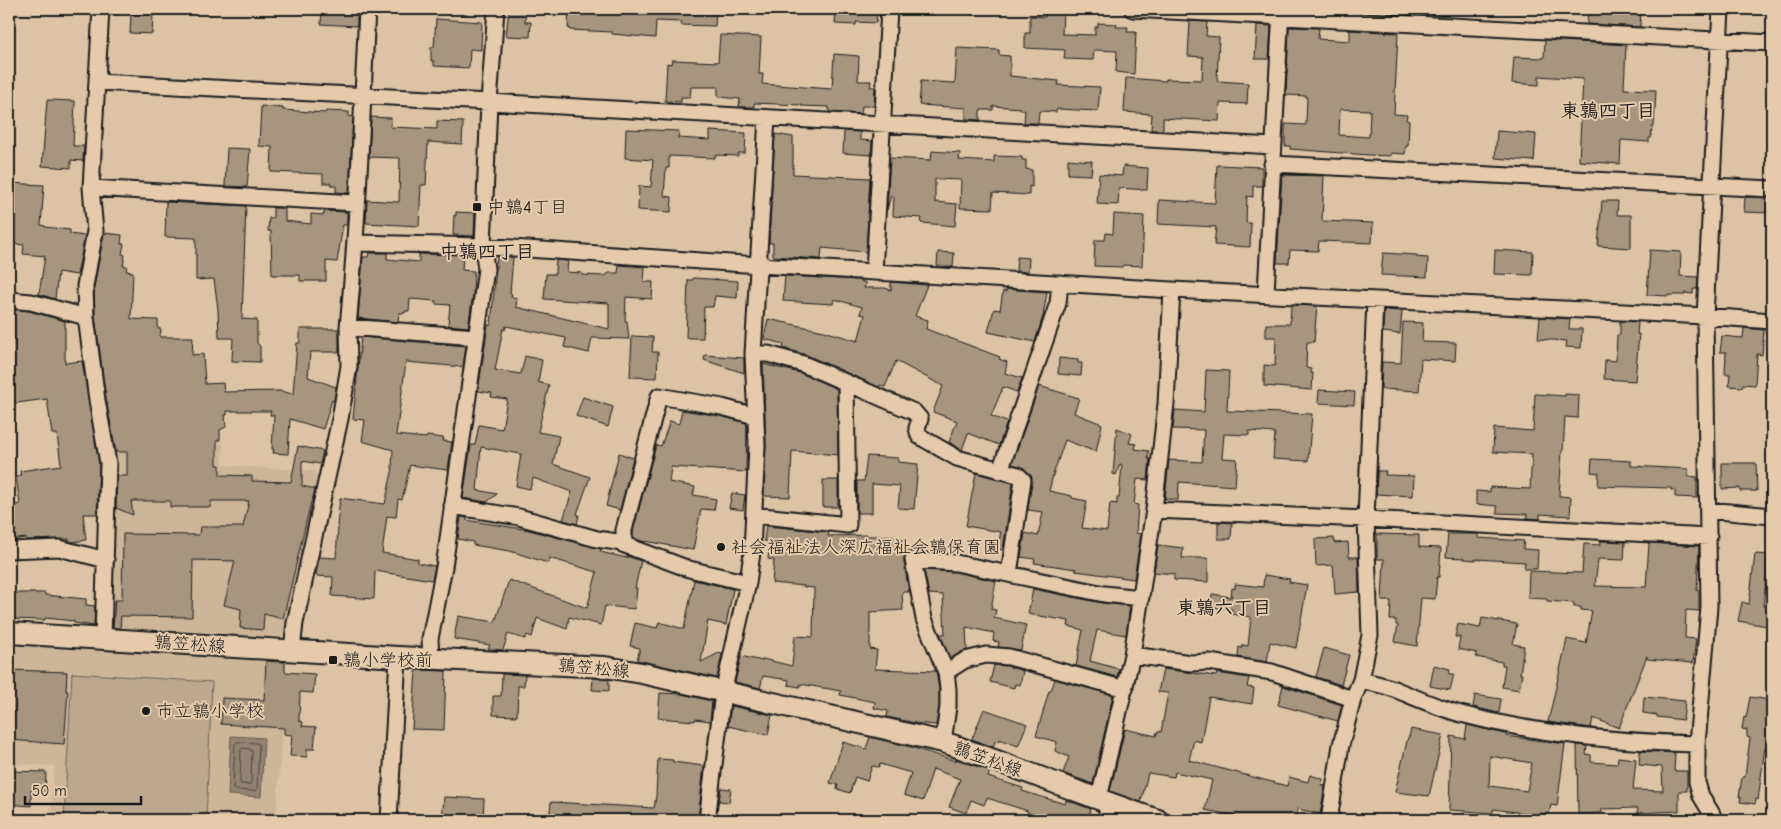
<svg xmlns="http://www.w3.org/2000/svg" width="1781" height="829" viewBox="0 0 1781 829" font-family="'Comic Neue','Klee One',sans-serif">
<rect width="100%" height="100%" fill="#ddc3a6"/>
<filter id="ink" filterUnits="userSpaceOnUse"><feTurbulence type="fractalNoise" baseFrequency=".02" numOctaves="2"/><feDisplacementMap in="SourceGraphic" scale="10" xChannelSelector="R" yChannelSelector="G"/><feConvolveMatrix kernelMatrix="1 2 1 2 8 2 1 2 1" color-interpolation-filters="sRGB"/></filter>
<g filter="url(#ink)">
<path fill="#cdb59a" d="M111,442L223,443V465L313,471L321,479L283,637L109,630Z
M9,644L287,658L276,820H51L54,766L9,764Z"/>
<path fill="#bda88f" stroke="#6c6256" d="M72,673L212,682L206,820H64Z"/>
<path fill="#948372" stroke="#645a50" d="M231,736L264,738L261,797L228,795Z"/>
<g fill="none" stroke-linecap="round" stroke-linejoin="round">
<path stroke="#4c453e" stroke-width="1" d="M238,742L257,743L259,744L257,789L255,791L235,790L233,789L235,744Z
M243,748L250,749L252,751L251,783L249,785L241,784L240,782L241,750Z"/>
</g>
<path fill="#a7957f" stroke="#1c1c1c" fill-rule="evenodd" d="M322,9H357V26L321,24Z
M509,9H526L525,22H531L530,37L506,36Z
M636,9H716L715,26L681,25L682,22L656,21L655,38L612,34V32L570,30V28H568L569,10L635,12Z
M836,9H877L876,23L856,22V25L835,24Z
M1357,9H1400L1399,14L1357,12Z
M1588,9H1641L1640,27L1587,24Z
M1045,10L1063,11L1062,34L1095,35V27H1098V23L1117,24L1116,27H1128L1127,32H1136L1134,74L1116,72L1117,51L1094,50L1093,60L1064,59L1065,50L1025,48V33H1030V16L1045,17Z
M131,14H153L152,34L130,33Z
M436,19L482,22L481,50L470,49L469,68L434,66V61H431V47H434Z
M1190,21L1207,22L1206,36L1219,37L1217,81L1248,83L1247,104L1220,103L1219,121L1163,118V130H1151L1152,114L1124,112L1126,78L1166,81V79L1202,80L1203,57L1188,56Z
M1257,25L1271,26L1269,59H1255Z
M1289,27L1319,28L1318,39L1350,41V30L1398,33L1394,114L1407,115L1406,120L1409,121L1408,146H1406L1405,154L1391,153V156L1368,155L1290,149V146H1285V124L1306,125L1307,96L1286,95ZM1340,109L1370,110L1369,137L1339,135Z
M720,35L761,37L759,74H763L762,84L832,89L834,54L859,56L858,81H871L870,87H875L874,106H862L861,114L829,112V107L801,106L802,105L754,103V107H739L740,99L718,97V87H691L690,97H681V102L665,101L667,63L671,64L672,60L718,62Z
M1545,40L1626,45L1624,89L1656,90L1654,127H1652L1651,138H1649V142L1621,140L1620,164L1579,161L1583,79L1539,76V85L1512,83L1514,57L1544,58Z
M957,48L999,50V55L1010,56V76L1059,81L1058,85L1100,87L1098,111L1057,109L1056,112L1039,111L1038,123H1024L1025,110H1021V108L993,106V110H980V120L966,119V108L919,105L921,81L955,83Z
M47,100L75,101L73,146H84L83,161L71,160V168L42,166Z
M261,106L283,108V110L325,113L326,111L349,112V116L353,117L349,193L336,192V186H331V183H323V174L271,172L272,147L259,146Z
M371,117L391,118L390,127L437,129V121L463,122L462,144L428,142L426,185H421L419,226L366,223L367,200L399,202L400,158L369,157Z
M626,129L679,131L678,138L710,140V131L746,133L745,153H738V156L715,155V158L669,156V168H666L664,196L672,197L671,212L638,210L639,186L651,187L653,160L625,158Z
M844,131L860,132V140L872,141L871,155L843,153Z
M1497,131L1536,134L1534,161L1495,158Z
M775,134L793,137V174L870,178L866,252L822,248L821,259L773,256V243H769Z
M227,148L250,149L247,187L225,186Z
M932,151L960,153L959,160L994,162V156L1022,157V160H1026V169L1032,170V187L1029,186V195L993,193L992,209L960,208L961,180L935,179V202L957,204L955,226L921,223L922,218L893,216L894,196L891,195L887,210L890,158L931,160Z
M1068,159L1092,161L1091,175L1068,174Z
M1217,165L1262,167V186H1253V197L1247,196L1246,223H1251L1250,247L1214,245L1216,227L1158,224L1159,200L1215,203Z
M1123,166L1148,168L1147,190L1119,188L1118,205L1097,204L1099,174L1122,176Z
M1282,175L1324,176L1322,221L1373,223L1372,243L1319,241L1318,251L1290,250L1289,263H1277Z
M9,183L44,185L41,225L45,226V227L70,230V234L85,236L77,275L58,272L55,299L39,294L45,256L23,254L24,245L12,244L14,210L9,209Z
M1745,197L1770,198L1769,213L1744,212Z
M1602,201H1618L1617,215H1631V248L1598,246Z
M166,202L246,206L242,319L257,320V343L260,346V362L232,361L233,338H219L218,309L214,279L196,280V238L165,237Z
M273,208H285V221L311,224V214L324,215V211L347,212V225H343L337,262L326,261V281H300V275H272L271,231H268L269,218H273Z
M456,212L475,213L474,236L453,235L454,215L456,216Z
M1114,214L1144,216L1142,266L1123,265L1122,267L1094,266L1095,240H1105L1106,233L1113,234Z
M104,233L122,235L121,244H124L122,254L125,255L123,266H127L126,271L133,272L131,319L158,320V329H161L160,337H193L192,355L203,354L205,384L223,383L224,392L280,391L293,394L297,343H300V329H339V352H310L308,377L336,387L334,401L332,400L323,429L290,419L288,454L273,453L274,449H272L274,415H270L271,411H227V415H225L226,427L220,430V440H217V465H220V475L252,476V481L291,482L298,446L323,451L320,464L302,461V486L315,489L312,502H311L283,619L264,614L263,630L240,628L241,609L224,605L235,561L193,560L192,617L121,616L120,628H113L115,600H122L123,534L199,535L200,527H243L249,501H211V507H170V501H131L133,515L116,508L117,476H127V452H116L106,399L95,316L94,287Z
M1495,250L1533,252L1532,275L1494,274Z
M1650,250L1681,252L1680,276L1698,277L1697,289H1693V294L1685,293V295H1669V296L1647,295Z
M938,252L954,253L953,267L937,266Z
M369,253H387V259L419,262V254L463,255L462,270L474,271L473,294L468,327L448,325L450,305L436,304V301L410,299L409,311H405V313H399L398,322L358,318L363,257H368Z
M1383,253L1417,255L1416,257L1428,258L1427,277L1381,275Z
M497,256L513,257L510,293L512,294L511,297L517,298L516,307L609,329V303L544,299L546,274H555L556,260L568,261L567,272L582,273V275L605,276L609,273H618L619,265L645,267L644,282H653L652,299L626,297L625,321H627L629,339L592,338L589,353L564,347L566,338L506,326L505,330L503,329L495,370L521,374L525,356L542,360L538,382L549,385L538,432L559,436L553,464L590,477L577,514L579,515L577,524L563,520L572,492L533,478L530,489L516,486L521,454L481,447L477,490L497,494L487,502L463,498L471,445H475L479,425L502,429L507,399L491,397L492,393L478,391L488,325H491Z
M1017,257L1029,258L1028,272L1016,271Z
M785,276L858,280L866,283L864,288H885L891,290V282L927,285L915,316L928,320L926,329L1000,357L999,359L1007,362L1005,373L1022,378L1017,392L1003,387L991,416L1007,422L999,445L968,433L962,450L949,442L957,421L933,412L943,386L896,361L885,387L880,385L879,387L807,355L783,348L784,344L764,339L768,319L824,331L858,341L865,315L860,314L862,307L834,299L833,304L783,301Z
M693,278L738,281L737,298L715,296L713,307H704L703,338H686L688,280H693Z
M1006,289L1047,292L1043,316L1035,342L988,332L994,309L1000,310L1003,291L1006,292Z
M1291,305L1317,306L1314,342H1307L1306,368L1311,369V373H1313L1312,390L1264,386V365L1275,366L1276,337H1266V324H1290Z
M9,309L29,311L65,321V363L82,361L99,464L97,514H83L86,540L73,542L69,541V539L26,540V538L9,540V506L20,504L16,477L21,476L20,471L61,465L57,434H52L47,399L9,404Z
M1384,310L1402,311L1400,334L1383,332Z
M1540,317L1570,319L1569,329H1582L1581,348L1566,347L1567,341L1538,339Z
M1620,321L1638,322L1637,334H1639L1635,381L1604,379L1605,360L1616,361L1617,335H1620Z
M1403,322L1423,323L1422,342L1456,343L1455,361L1421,359L1419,391L1381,389L1382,362L1401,363Z
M1744,328L1764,330L1762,355L1757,354L1755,385L1743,384L1742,387L1729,386L1730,374H1725L1726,352H1720L1722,336L1743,338Z
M632,336L653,337L652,352H658L657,378L630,377Z
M361,337L466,346L463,367L406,362L396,435L426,438L427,436L444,438L443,441L452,442L448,470L410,465L402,500L398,499L396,517L387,516L382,553L418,559V563L435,566L432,580L375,571L374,599L332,596L333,577L316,576L319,557L336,558L338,526H337L340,498L385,504L393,468H392L393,450L362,441L365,420L353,419Z
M705,355L744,358V373L704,360Z
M1059,358L1078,360V363H1082L1081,376L1058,374Z
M763,364L800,373L837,389L838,455L792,451L790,497L764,496L766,445Z
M1206,370L1229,371L1227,411L1312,414L1308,461L1273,459L1275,433L1249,431V435L1224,434L1222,458L1237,459L1235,486L1179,482L1178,500L1165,499L1169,460L1202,462L1204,430L1173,429L1175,410L1204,412Z
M1039,386L1079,398L1074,413L1102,424L1096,452L1065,440L1053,475L1049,491L1072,496V498L1087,501L1082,528L1107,531L1110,503L1117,504V498H1119L1122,465L1120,464L1116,475L1113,474L1117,428L1132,434L1129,443L1136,444L1135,449L1149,451L1148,459H1150L1148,480L1137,479L1134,504L1138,505L1136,533L1141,534L1134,579L1076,571V569L1034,563L1035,559L1021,557L1025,533L1038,536L1043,512L1028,510L1032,477L1024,468L1012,464Z
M1319,390L1355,392L1354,405L1318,403Z
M1535,394L1565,396V394L1579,395L1578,418L1565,417L1563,451H1562L1559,496L1571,497L1570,516L1540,514V519L1527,518V514L1497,513V506L1476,504V491L1490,492V487L1530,489L1532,454L1493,452L1494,428L1533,431Z
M583,397L613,407L608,427L576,416Z
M682,410L720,416L747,423L746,472L671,467L669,482L695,487L693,495L716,499L714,510L701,509L693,550L645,541V542L633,538V531L656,445L661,446L670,421L679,424Z
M619,453L633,458L620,510L606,506Z
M867,456L898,458V462L918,464L914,509L898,508L900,486L872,484V513H857V481H864Z
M1592,459L1631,461V466L1688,469V476L1697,477V498L1675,497V490H1671V488L1598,486L1599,473L1591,472Z
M1722,463H1756L1757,491H1740V488L1722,489Z
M1377,471H1386L1385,475L1414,476L1413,496L1376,494Z
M976,473L1013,483L1003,550L997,549L1001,532L966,526Z
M823,480H838V507H823Z
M732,493L745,495L743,510L729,508Z
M461,517L468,518L466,520L529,530L601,549L600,552L627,558V556L641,561L635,588H637L635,609L605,606L601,625L569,617L567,629L537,618L532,637L527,635L525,639L508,634L503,650L488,649L490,645L454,639L458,616L495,622L509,580L587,608L597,572L549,558L548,563L510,551L473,545V542L458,539Z
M1218,522L1232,523L1231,539H1218Z
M766,526L829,532L828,536L867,535V536H893V540H903V542H906L907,553L904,557V562L909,592H902L903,610L870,612V649L877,650L875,669L936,671L939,690V706L936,725L915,723L887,717L888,711L874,708L875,702L840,695L841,691L800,684V687L788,685L789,680L763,676L760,688L735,682L741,656L762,661L763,659L792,666L795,636L813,637L814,588L804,587V586L772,583L774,560L768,559L770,541H764Z
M1377,534L1419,535V547L1441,548L1439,577H1437L1435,599L1421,598L1417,646L1395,642L1398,625H1396V620H1390L1391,601H1382L1384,559H1377Z
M1448,534H1478V538L1524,541L1523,549L1538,550L1537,569H1524L1525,562L1476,559V560L1464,559V558L1446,557Z
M1334,538L1335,543L1348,542L1349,557H1358L1359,592L1335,594L1333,565L1316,566L1315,539Z
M1601,541L1625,542L1624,560L1598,559L1595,586L1646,587L1649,543L1699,546L1697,591H1699V611L1686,610L1685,638L1696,639L1693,663L1647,659V656L1619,728L1593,718L1591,728L1548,722L1567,639L1586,643L1592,611L1581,610V607H1574V603L1547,601V599L1528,598L1529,571L1582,573L1584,544L1600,545Z
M1158,545L1183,548L1182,558H1208V582L1174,580V574L1154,572Z
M1755,554L1769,555L1763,606L1770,607L1767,626L1738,621L1742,602L1749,604Z
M924,570L955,572L996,581L991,609L996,610L994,618L1026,625L1021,650L998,647L999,642L993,641L994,633L966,627L967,650L950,658L940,634H945L943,595L929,594Z
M1264,575L1290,579L1289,582L1307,585L1296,648L1270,642L1267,662L1238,657L1239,647L1242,648V645L1248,646L1251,617L1231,614L1232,609L1210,607L1212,594L1231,597L1232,588L1235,589V584L1263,587Z
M694,580L733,589L726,625L708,621L701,662L719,653L722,654L717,678L637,660L640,648L630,646L635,623L657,628L659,622L684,629Z
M1033,589L1102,603L1130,606L1126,635L1097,630L1090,661L1119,669L1117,677L1076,666L1083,630L1068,626L1069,621L1028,614Z
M9,593H45V595L86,599V605L95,606L94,626L74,623V621L45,618V620L9,619Z
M1482,618L1517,624L1513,644L1524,646L1520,674H1522L1519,690L1502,687L1505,665H1502V662L1476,657L1477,653L1458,649L1460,637H1455L1458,624L1480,628Z
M1324,648L1349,655L1341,685L1316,677Z
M266,661L285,662V672L315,674L313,693L300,692L299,721L303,722L302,726L316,727L314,749H307V757L290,756L292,735L284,734V728L221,724L222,698L264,700Z
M994,665L1007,666L1023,671L1020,685L1015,684L1014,688L990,682Z
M1434,665L1450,669L1449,674H1454L1450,690L1430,686Z
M1163,669L1216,676L1217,673L1249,678L1247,687L1254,688L1252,704L1209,697L1201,742L1194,740L1189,760L1287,786L1289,777L1308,782L1310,775L1323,779L1321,785L1325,786L1320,814L1298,809L1295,820H1244L1235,818L1236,816L1205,810L1212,780L1175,772L1174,777L1148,773L1141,802L1110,791L1125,729L1156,736L1157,732H1161L1168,693L1158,692Z
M9,670L67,672L66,691H68L64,744L9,740Z
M416,670L446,671L444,730L412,729Z
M502,674L525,675L524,686H518L517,716L493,715V696H501Z
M593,678L609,680V691L592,690Z
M1055,679L1113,695L1093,784L1063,773L1069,757L1055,751L1057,742L1036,736L1049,691H1051Z
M1283,686L1342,705L1338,721L1278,705Z
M660,693L682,694L712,701L710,721L695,719V721L658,718Z
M1475,695L1501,699L1499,713L1473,707Z
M1644,697L1685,701L1683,720L1657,717V715L1643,713Z
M1750,697L1770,700L1769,711H1772V748L1765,747L1758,800L1756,799L1755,804L1740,802L1741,797H1739L1742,777H1745L1750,738L1747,737V730L1742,729L1744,717L1746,718Z
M731,706L772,715L768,735L728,726Z
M984,709L1027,724L1018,746L999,739L998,742L995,741L993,747L972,739Z
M1467,725L1506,734V736L1565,744L1557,806L1551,805L1549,814L1539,813V815L1493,809V813L1449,810L1451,736L1465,739ZM1490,756L1532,763L1527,791L1489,786Z
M1411,729L1443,735L1429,796L1395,792L1408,737H1409Z
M870,737L911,747L956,761V759L990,771L988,777L1023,788L1022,791L1065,804L1066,800L1091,809L1087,820H1045L1027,814L1028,811L987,798L984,805L971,800L966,813L949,807L960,779L933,769L923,801L904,795L911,773L880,764L879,767L872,766L867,781L855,777L850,793L837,789L838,785L830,783L843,742L866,749Z
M1577,745L1587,746L1586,754L1591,755V762L1617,764L1618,757L1636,759L1633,790L1663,791L1662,767L1639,765L1640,751L1675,753L1674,771H1687V791H1679V811L1637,813L1638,808L1602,809V813L1578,814Z
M658,759L673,760V762L704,766L698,820H549L551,802L654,808L656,796Z
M9,771L46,772L45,791L31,790V806L9,804Z
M721,788L731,789L729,802L719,801Z
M444,797L484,799L483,820H442Z"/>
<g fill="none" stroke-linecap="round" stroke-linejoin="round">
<g stroke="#1c1c1c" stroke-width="19">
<path id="minor" d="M101,9L91,188L95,231L85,286L86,317L97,400L108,463L103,639
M1132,9L1772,43
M97,82L489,102L1273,146
M1272,164L1772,189
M91,188L356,203
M356,243L483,246L759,265L1172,290L1705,316L1772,321
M874,272L889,9
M1266,293L1281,9
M9,300L31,302L86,317
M348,327C358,221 362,115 367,9
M753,354H768L803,364L914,412L920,419L917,428L919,436L957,458L1018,475L1023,480L1009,574
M1000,471L1058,303L1060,283
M452,506L519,517L597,539L617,542L689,569L748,583
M1154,510L1366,519L1709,537
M1708,510L1772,516
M754,515L848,525L846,382
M624,544V530L659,396L722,407L755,416
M9,550L59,548L106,560
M292,650L295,623L340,419L349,366L348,327L476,337
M1132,655L1191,663L1209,662L1272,672L1353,699
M431,657L430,639L444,567L486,269L483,246L489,102L496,9
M946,672L965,660L986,655L1009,657L1125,689
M1361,680C1372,683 1383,685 1394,689C1417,698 1440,709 1465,715C1541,735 1619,742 1697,744
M943,742L948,707V689L946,672L924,619L913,560L956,563L1104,594L1141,598
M389,820L398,657
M707,820L723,693L748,583L752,552L757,445L753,354L767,118
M1107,820V804L1100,794L1132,655L1154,510L1166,404L1172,290
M1329,820L1341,745L1353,699L1361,680L1370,635L1366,519L1375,300
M1714,820L1712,814L1701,796L1697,782V744L1709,607L1705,316L1721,9"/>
</g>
<g stroke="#1c1c1c" stroke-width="24">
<path id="secondary" d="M9,633L398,657L605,667L642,673L943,742C1015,766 1085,796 1158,820"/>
</g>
<use href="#minor" stroke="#e5caac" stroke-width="15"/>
<use href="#secondary" stroke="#e5caac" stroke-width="20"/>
</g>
</g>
<g fill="#1c1c1c" stroke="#e5caac" stroke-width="2">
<rect x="472" y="202" width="10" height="10" rx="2.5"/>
<circle cx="721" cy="547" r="5"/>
<rect x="328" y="655" width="10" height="10" rx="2.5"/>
<circle cx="146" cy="711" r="5"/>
</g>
<g text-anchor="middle" stroke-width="4" stroke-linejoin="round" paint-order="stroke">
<g font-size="18" fill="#1c1c1c" stroke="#e5caac" text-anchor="start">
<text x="487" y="213">中鶉4丁目</text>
<text x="731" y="553">社会福祉法人深広福祉会鶉保育園</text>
<text x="343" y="666">鶉小学校前</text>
<text x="156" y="717">市立鶉小学校</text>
</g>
<g font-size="18" fill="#1c1c1c" stroke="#e5caac">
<text transform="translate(190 644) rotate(4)" y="6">鶉笠松線</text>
<text transform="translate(594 668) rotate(5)" y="6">鶉笠松線</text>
<text transform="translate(988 759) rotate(20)" y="6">鶉笠松線</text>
</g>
<g font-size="19" font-weight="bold" fill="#1c1c1c" stroke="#e5caac">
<text x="1608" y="117">東鶉四丁目</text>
<text x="487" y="258">中鶉四丁目</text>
<text x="1224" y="614">東鶉六丁目</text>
</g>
</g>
<rect width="1781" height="829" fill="none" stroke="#e5caac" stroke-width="30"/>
<rect x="15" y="15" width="1751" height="799" fill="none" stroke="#1c1c1c" stroke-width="2" filter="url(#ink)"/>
<path d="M25 796v8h116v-8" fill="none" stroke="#1c1c1c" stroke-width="2.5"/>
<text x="32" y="796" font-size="15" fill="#1c1c1c" stroke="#e5caac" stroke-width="4" paint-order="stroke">50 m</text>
</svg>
